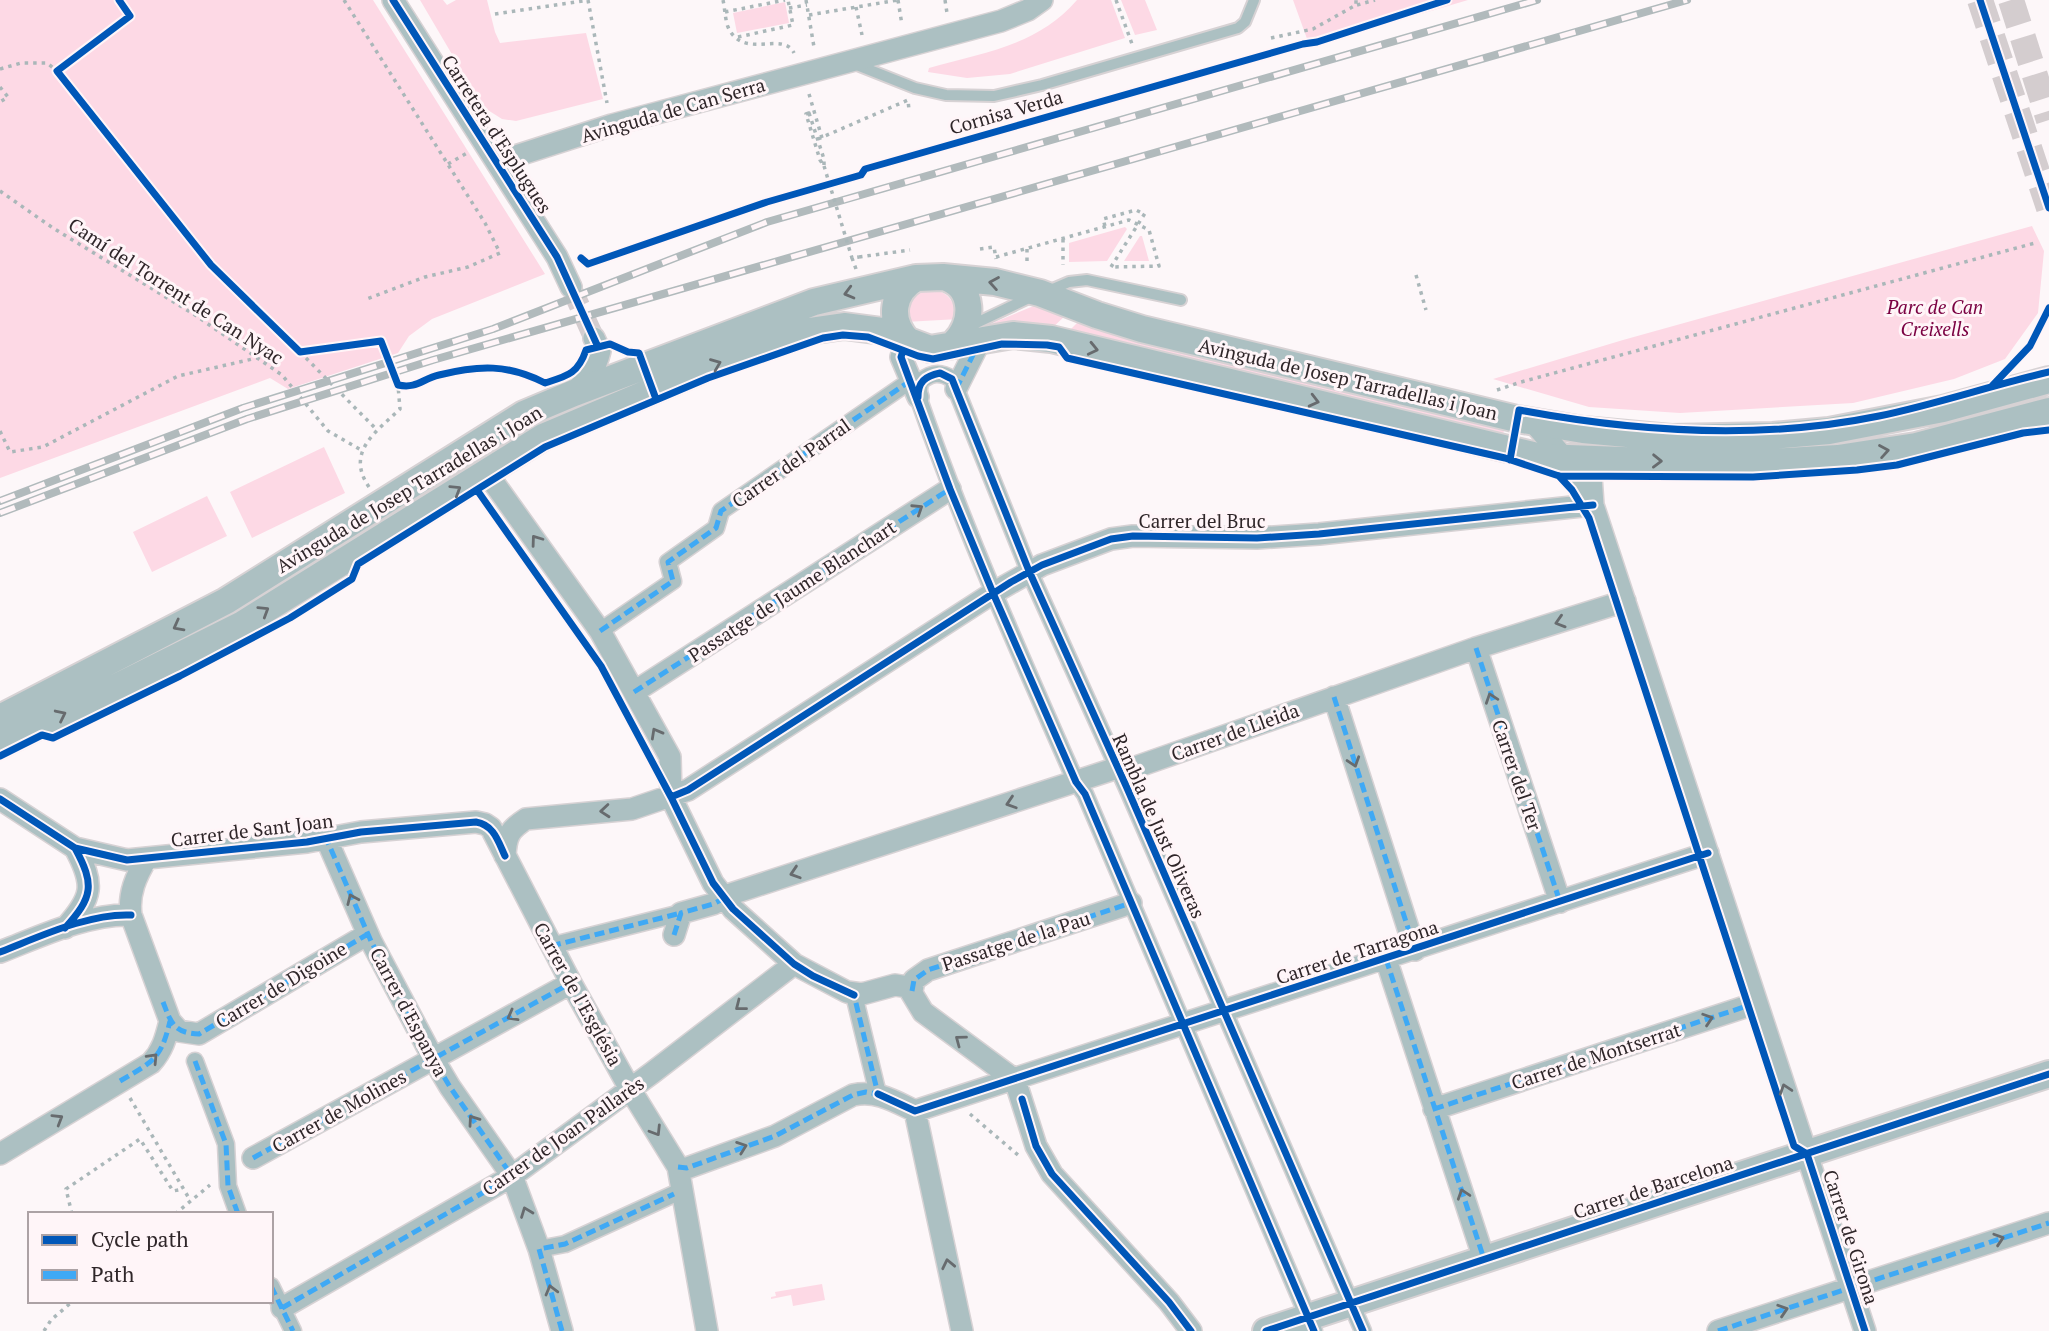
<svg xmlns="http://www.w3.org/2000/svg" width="2049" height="1331" viewBox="0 0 2049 1331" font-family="'PT Serif',serif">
<rect width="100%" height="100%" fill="#fdf7f9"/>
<path fill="#fdd9e5" d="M0,0H373L545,274L432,319L409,336L398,353L288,389L270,378L0,478Z
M420,0H443L447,5L456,0H487L495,32L500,43L586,33L603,99L516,121L502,119L483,107Z
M1077,0H1111L1125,38L1010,74L967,78L928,72L929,68C985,52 1037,46 1077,0Z
M1121,0H1145L1157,30L1135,35Z
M1293,0H1468L1310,47Z
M785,2L789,23L737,33L733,13Z
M2032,226L2044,251L2038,313L2005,359L1954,379L1853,403L1680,413L1589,407L1493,379L1623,340Z
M1125,227L1127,229L1107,261L1069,262V243Z
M1140,236H1142L1149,261H1124Z
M926,289C947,289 954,300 959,319L905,322L911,298Z
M1036,305L1067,314L1049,331L987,328L988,325Z
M1081,319L1505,426L1502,439L1065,335Z
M324,447L345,493L252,538L230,492Z
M207,496L227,536L152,572L133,532Z
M822,1284L825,1300L793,1306L791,1295L771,1299V1297L776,1296L775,1292Z"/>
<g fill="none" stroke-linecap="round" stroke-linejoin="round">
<path stroke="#d4cdcf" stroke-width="21" stroke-dasharray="21 10" stroke-linecap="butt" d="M571,287L594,338"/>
<path stroke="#d4cdcf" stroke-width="26" stroke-dasharray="26 13" stroke-linecap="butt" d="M1980,0L2049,208
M2011,0L2049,120"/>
<g stroke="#d7d2d4" stroke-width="14">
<path id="service" d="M852,63L915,88L946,95L994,96L1042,85L1238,28L1245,22L1254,0
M1048,291L1069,282L1087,280L1181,300
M968,327L1033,296"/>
</g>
<g stroke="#d7d2d4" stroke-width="19">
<path id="pedestrian" d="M600,631L673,581L668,562L716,528L721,511L907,383
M558,944L681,913
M854,995L878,1094
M195,1061L226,1144L228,1186L238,1214
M539,1249L565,1244L674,1194
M271,1286L293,1331
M1314,1331L1085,794L1076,782C1020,655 964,529 918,397L920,382C930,373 940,371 952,379L1029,571L1127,788L1363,1331"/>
</g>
<g stroke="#d7d2d4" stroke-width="24">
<path id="minor" d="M393,0L557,257L571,287
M497,162L612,125L1001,21L1028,10L1042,0
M907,340L901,357L918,397
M956,389L980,341
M575,392C587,379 596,369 600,351L594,338
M1533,422L1564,458L1593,505L1865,1331
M486,472L600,631L670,757L671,797L713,883L733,909L794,964L847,992L862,994L895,985L908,987L923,1012L1015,1080
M1476,648L1560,902
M634,692L950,489
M1334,697L1415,950
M0,799L75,848L127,860L307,842L361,832L476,822L485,824L491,828L571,983L630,1089L678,1167L707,1331
M326,838L371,941L434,1060L450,1087L512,1176L539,1249L562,1331
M505,856C506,836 509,830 526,819L632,809L688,790L993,593L1042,565L1111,539L1133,536L1257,538L1319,534L1582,506L1593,505L1591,476L1597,469L1620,461
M147,858C136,876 128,894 131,915L170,1021L179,1031L199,1034L368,934
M65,928C93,897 95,885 75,848
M674,935L681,913L713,904L731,894L1117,768H1133L1476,648L1625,601
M0,952C39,937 89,913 131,915
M1386,959L1484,1259
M912,991L914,980L928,970L1131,903
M1015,1080L1036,1146L1052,1174L1169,1302L1191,1331
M1434,1109L1757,1003
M915,1111L962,1331
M0,1154L151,1063C163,1050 166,1037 170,1021
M253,1158L571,983
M678,1167L687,1168L775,1136L853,1095C877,1090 894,1101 915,1111L1708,853
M282,1308L512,1176L652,1073L794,964
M1718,1331L2049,1223"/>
</g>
<g stroke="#d7d2d4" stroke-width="30">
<path id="tertiary" d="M943,277C975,285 975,325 953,344
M907,340C888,319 892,292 916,278
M0,718L226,601L524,414L574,393L814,302L916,278L943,277L995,282L1040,293L1097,315L1142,329L1517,419L1583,430L1671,438L1773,436L1829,431L1943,409L2049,380
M0,745L241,625L543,437L723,361L802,332L844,326L882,331L930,349L1013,335L1051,339L1541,457L1703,463L1770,462L1838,458L1916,446L2049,411
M1266,1331L2049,1074"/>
</g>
<path stroke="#aab7b9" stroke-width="3.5" stroke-dasharray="3.5 5" stroke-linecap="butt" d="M119,0L130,16L57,71L211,265L300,352L381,341L398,385C417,389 423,379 440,375C479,366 506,363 543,382
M344,0L485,223L500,253L468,267L425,277L367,299
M588,0L607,103
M723,0C725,9 725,19 728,27C743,61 783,30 794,53
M806,0L814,47
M898,0L902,25
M945,0L947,13
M1116,0L1132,44
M1357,5L1375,0
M856,7L862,35
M789,8L807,5
M725,12L785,0
M495,14L589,0
M809,15L898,0
M738,37L793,25L788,0
M1271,38L1313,29L1356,5V0
M1303,44L1317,42L1447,0
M0,69L21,63H47L57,71
M0,87L8,97L0,102
M809,94L822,138
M809,113L824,159V166L820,160L806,114Z
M818,139L908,100L909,110
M448,164L467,153
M0,191L53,228L195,315L282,375L328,431L361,450
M1105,226L1103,219L1136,210L1144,214
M1063,239V265
M980,249L994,247L996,259
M1027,249V264
M996,257L1129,220L1149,230L1159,266L1111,267
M1111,267L1147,210
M856,269L852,258L859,257
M1416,275L1426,310
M300,352L377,430
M1497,390L1521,382L2035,243
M0,431L10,452L43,447L178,376L257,358
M369,487C345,452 376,432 400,409L398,385
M130,1098L190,1200
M970,1114L1018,1155
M72,1214L66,1189L140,1139L173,1191L183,1189
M175,1214L210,1185
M44,1331L51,1320L73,1301"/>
<use href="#service" stroke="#acc0c2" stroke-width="10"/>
<use href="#pedestrian" stroke="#acc0c2" stroke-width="16"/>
<use href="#minor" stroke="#acc0c2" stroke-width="21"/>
<use href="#tertiary" stroke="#acc0c2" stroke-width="26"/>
<g stroke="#b1babc" stroke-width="8">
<path id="rail" d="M0,501L243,408L493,329L767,222L1537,0
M0,513L247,419L433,360L1687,0"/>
</g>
<use href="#rail" stroke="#fff5f8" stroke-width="5" stroke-dasharray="16" stroke-linecap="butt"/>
<path stroke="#aab7b9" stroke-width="3.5" stroke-dasharray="3.5 5" stroke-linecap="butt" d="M824,166L852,258
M859,257L910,250"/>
<path stroke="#3fa9f5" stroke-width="5" stroke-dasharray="10 5" stroke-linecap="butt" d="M956,389L976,349
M600,631L673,581L668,562L716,528L721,511L907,383
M1476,648L1560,902
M634,692L950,489
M1334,697L1415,950
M674,935L681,913L713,904L725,898
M551,946L681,913
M1386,959L1484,1259
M912,991L914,980L928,970L1131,903
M163,1002C171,1023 174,1033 199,1034L368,934
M195,1061L226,1144L228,1186L238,1214
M120,1081C152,1062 161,1060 170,1021
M1434,1109L1753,1004
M253,1158L571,983
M678,1167L687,1168L775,1136L853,1095L866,1092L878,1094L854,995
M271,1286L293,1331
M282,1308L512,1176L450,1087L434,1060L371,941L326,838
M562,1331L539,1249L565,1244L674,1194
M1718,1331L2049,1223"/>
<g stroke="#fff5f8" stroke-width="11">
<path id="cycleway" d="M119,0L130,16L57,71L211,265L300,352L381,341L398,385C417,389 422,379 439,375C479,365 508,364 545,383C567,376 578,374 586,350L610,344L628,352L639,353L656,399
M393,0L557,257L598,347
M1980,0L2049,208
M581,258L588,264L767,202L861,175L865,169L1303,44L1317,42L1447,0
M903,351L901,357L950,489L993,593L1076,782L1085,794L1314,1331
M1992,386L2030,346L2049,308
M918,397C918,382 925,376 940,373L952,379L1029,571L1127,788L1363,1331
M1510,460L1519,410C1636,432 1762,440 1879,416C1937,404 1992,385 2049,372
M1559,476L1572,490L1589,518L1794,1146L1807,1154
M477,490L601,666L671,797L713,883L733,909L794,964L813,976L854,995
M0,756L42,735L53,738L180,676L290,618L352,579L358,564L545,447L708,378L823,338L843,335L868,337L918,356L933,359L1002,344L1047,345L1059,347L1067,358L1505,458L1559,476L1753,477L1857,470L1897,465L2023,433L2049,430
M671,797L688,790L1011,582L1042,565L1111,539L1133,536L1257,538L1319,534L1593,505
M0,799L75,848L127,860L307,842L361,832L476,822C494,825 498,841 505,856
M65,928C93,897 95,885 75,848
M0,952C39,937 89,913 131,915
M878,1094L915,1111L1708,853
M1022,1099L1036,1146L1052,1174L1169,1302L1191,1331
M1807,1154L1865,1331
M1266,1331L2049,1074"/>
</g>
<use href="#cycleway" stroke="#0057b8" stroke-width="7"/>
</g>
<defs><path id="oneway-chevron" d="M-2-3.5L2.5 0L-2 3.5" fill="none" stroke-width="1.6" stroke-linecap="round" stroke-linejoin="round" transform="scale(1.75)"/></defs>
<g stroke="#676b6e">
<use href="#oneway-chevron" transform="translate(994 283) rotate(-170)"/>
<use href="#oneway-chevron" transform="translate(849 293) rotate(165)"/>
<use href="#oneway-chevron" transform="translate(1093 349) rotate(13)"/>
<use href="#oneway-chevron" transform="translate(716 364) rotate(-22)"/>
<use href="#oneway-chevron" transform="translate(1314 401) rotate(14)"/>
<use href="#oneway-chevron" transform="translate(1884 451) rotate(-10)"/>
<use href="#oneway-chevron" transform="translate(1657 461) rotate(1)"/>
<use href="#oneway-chevron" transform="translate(456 490) rotate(-32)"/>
<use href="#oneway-chevron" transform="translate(918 509) rotate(-33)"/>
<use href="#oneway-chevron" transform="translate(536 540) rotate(-126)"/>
<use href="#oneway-chevron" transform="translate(264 611) rotate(-32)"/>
<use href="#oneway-chevron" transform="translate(1560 622) rotate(163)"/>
<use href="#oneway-chevron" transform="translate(178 626) rotate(152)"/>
<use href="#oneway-chevron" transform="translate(1491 698) rotate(-109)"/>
<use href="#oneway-chevron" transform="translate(61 715) rotate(-26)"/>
<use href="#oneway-chevron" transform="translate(656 733) rotate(-119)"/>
<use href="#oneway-chevron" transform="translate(1354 762) rotate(72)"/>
<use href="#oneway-chevron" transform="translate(1011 803) rotate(162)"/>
<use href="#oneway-chevron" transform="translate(605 811) rotate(175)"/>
<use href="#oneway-chevron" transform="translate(795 873) rotate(162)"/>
<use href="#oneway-chevron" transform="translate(352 899) rotate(-114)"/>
<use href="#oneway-chevron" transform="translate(740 1006) rotate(142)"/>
<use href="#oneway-chevron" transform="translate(512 1016) rotate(151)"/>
<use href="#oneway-chevron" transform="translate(1708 1019) rotate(-18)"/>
<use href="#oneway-chevron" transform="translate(960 1040) rotate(-143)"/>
<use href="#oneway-chevron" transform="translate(153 1058) rotate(-47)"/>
<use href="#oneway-chevron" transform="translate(1785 1089) rotate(-108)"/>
<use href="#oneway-chevron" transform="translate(58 1119) rotate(-31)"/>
<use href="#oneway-chevron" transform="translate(473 1120) rotate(-125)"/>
<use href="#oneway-chevron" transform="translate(656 1131) rotate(58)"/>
<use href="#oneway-chevron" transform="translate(742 1147) rotate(-20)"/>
<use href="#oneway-chevron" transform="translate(1463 1194) rotate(-108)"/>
<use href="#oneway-chevron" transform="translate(526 1212) rotate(-111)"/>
<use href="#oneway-chevron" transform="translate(1999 1239) rotate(-18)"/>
<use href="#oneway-chevron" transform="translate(948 1264) rotate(-102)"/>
<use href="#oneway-chevron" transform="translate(551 1290) rotate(-105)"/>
<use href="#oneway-chevron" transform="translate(1783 1310) rotate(-18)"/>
</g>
<g text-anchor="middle" stroke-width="6" stroke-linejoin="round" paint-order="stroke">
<g font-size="19" fill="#2f2629" stroke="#fff5f8">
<text transform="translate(673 110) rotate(-16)" y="7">Avinguda de Can Serra</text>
<text transform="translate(1006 112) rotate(-16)" y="7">Cornisa Verda</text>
<text transform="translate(497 134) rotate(57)" y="7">Carretera d'Esplugues</text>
<text transform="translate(176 291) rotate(33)" y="7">Camí del Torrent de Can Nyac</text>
<text transform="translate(1348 379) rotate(13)" y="7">Avinguda de Josep Tarradellas i Joan</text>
<text transform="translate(791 463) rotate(-35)" y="7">Carrer del Parral</text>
<text transform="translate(409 489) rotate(-31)" y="7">Avinguda de Josep Tarradellas i Joan</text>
<text x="1202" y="528">Carrer del Bruc</text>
<text transform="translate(792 591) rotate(-33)" y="7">Passatge de Jaume Blanchart</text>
<text transform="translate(1235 732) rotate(-20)" y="7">Carrer de Lleida</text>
<text transform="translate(1517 775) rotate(71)" y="7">Carrer del Ter</text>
<text transform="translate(1159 826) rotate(66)" y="7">Rambla de Just Oliveras</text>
<text transform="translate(252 830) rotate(-7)" y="7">Carrer de Sant Joan</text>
<text transform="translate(1016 941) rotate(-18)" y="7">Passatge de la Pau</text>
<text transform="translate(1357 952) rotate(-18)" y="7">Carrer de Tarragona</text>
<text transform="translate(281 985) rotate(-31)" y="7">Carrer de Digoine</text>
<text transform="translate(578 994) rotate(61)" y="7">Carrer de l'Església</text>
<text transform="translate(409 1012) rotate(62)" y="7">Carrer d'Espanya</text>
<text transform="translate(1596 1056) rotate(-18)" y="7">Carrer de Montserrat</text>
<text transform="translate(339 1111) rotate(-29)" y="7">Carrer de Molines</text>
<text transform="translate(563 1136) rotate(-35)" y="7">Carrer de Joan Pallarès</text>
<text transform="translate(1653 1187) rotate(-18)" y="7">Carrer de Barcelona</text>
<text transform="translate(1851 1237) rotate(72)" y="7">Carrer de Girona</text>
</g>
<g font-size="19" font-style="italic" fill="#7a0142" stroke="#fff5f8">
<text x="1935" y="314">Parc de Can<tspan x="1935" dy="22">Creixells</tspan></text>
</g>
</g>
<rect x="28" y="1212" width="245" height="91" fill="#fff5f8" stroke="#aca2a5" stroke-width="2"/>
<rect x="42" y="1235" width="35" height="10" fill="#0057b8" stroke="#aca2a5" stroke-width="2"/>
<text x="91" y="1247" font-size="21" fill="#2f2629">Cycle path</text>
<rect x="42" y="1270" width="35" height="10" fill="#3fa9f5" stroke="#aca2a5" stroke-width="2"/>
<text x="91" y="1282" font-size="21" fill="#2f2629">Path</text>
</svg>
